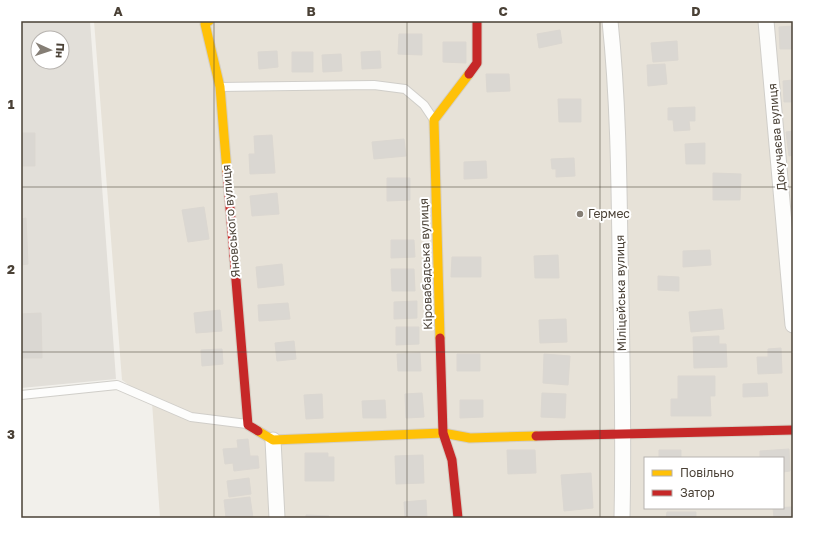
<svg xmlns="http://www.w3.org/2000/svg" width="814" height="539" viewBox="0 0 814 539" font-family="'Golos Text',sans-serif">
<rect width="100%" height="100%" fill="#f2f0eb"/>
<path fill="#e7e2d8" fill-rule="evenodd" d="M94,21H793V518H160L152,402L122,380ZM645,458H783V508H645Z"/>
<path fill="#e2dfd9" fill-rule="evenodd" d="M21,21H90L116,379L21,388ZM38,38H62V62H38Z"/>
<path fill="#dad7d2" stroke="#dbd7d1" d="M793,26V49H780L779,27Z
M560,30L562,43L539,48L537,34Z
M399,34H422V55L398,54Z
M677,41L678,60L653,62L651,43Z
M443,42H466V63L443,62Z
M277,51L278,67L259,69L258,52Z
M380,51L381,68L362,69L361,52Z
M292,52H313V72H292Z
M341,54L342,71L323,72L322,55Z
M665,64L667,84L648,86L647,65Z
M486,74H509L510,91L487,92Z
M793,80V102H784L783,81Z
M558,99H581V122H559Z
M695,107V121H689L690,130L674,131L673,120H668V108Z
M793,131V155L789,156L786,132Z
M21,133H35V166H21Z
M272,135L275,173L250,174L249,154H255L254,136Z
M404,139L406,156L374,159L372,142Z
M705,143V164H686L685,144Z
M574,158L575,176L556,177V169H552L551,159Z
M486,161L487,178L464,179V162Z
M713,173L741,174L740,200H713Z
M387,178H410V200L387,201Z
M277,193L279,214L252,216L250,196Z
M204,207L209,239L188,242L182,210Z
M26,218L28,264L21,265V219Z
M391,240H414L415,257L391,258Z
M710,250L711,265L683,267V251Z
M558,255L559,278H535L534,256Z
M452,257H481V277H451Z
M282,264L284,285L258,288L256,267Z
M391,269H414L415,291H392Z
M658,276L679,277V291L658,290Z
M417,301V318L394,319V302Z
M288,303L290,319L259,321L258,305Z
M722,309L724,329L691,332L689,312Z
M220,310L222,331L196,333L194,313Z
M41,313L42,358H21V314Z
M566,319L567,342L540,343L539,320Z
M396,327H419V344L396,345Z
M719,336V344H726L727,367L694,368L693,337Z
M294,341L296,359L277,361L275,343Z
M781,348L782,373L758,374L757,357H768V349Z
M222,349L223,364L202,366L201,350Z
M420,353L421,371H398L397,354Z
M457,354H480V371H457Z
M544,354L570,356L568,385L543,383Z
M678,376H715V396H710L711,416H671V399H678Z
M767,383L768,396L743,397V384Z
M422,393L424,417L406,418L405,394Z
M542,393L566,394L565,418L541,417Z
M322,394L323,418L306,419L304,395Z
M385,400L386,418H363L362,401Z
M460,400H483V417L460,418Z
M248,439L250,456H258L259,468L234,471L233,463L225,464L223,449L238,448L237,440Z
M789,449L790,471L783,472V458H760V451Z
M507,450H535L536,473L508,474Z
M659,450H681V458H659Z
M305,453H328V457H334V481H305Z
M423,455L424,483L396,484L395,456Z
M591,473L593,508L564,511L561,475Z
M249,478L251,494L229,497L227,481Z
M250,497L253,518H226L224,500Z
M426,500L427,518H405L404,502Z
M792,507L793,518H774L773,508Z
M667,512H696V518H666Z
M306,515L329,516V518H306Z"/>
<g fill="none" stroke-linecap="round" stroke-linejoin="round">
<g stroke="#d0cec9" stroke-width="10">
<path id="lane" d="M221,87L374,85L405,89L424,105L434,120
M21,395L117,385L191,417L247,424"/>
</g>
<g stroke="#d0cec9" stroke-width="17">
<path id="street" d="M610,21C618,97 619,175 620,251C622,340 624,429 622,518
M766,21L793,325
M273,440L277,518"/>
</g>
<g stroke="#d4cec3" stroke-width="11">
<path id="slow" d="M209,21L205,24L220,87L227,172
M440,338L434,120L469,74
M258,431L273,440L443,433L470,438L536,436"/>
</g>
<g stroke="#d4cec3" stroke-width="11">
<path id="jam" d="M469,74L477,63V21
M227,172L248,425L258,431
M440,338L443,433L452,460L458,518
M536,436L793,430"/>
</g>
<use href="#lane" stroke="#fdfdfc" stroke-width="8"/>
<use href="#street" stroke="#fdfdfc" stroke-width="15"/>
<use href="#slow" stroke="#ffc107" stroke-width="9"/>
<use href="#jam" stroke="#c62828" stroke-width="9"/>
</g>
<path fill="none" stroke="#4a4136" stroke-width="1" stroke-opacity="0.55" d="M214,21V518M407,21V518M600,21V518M21,187H793M21,352H793"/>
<circle fill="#857e75" stroke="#fff" stroke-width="1.5" cx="580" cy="214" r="4"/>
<g text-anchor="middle" stroke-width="4" stroke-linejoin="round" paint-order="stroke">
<g font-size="12" fill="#4a4136" stroke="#fff">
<text transform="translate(777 137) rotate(-95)" y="4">Докучаєва вулиця</text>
<text transform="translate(231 221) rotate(-95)" y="4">Яновського вулиця</text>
<text transform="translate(426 264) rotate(-92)" y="4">Кіровабадська вулиця</text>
<text transform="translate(621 293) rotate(-91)" y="4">Міліцейська вулиця</text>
</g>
<g font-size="12" fill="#4a4136" stroke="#fff" text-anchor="start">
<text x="588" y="218">Гермес</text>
</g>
</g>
<rect width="814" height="539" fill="none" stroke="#ffffff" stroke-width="44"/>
<rect x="644" y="457" width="140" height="52" fill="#ffffff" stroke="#b7b3af"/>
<rect x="652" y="470" width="20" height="6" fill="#ffc107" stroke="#b7b3af"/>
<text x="680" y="477" font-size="12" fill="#4a4136">Повільно</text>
<rect x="652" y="490" width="20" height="6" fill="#c62828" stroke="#b7b3af"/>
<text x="680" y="497" font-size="12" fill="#4a4136">Затор</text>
<g transform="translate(50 50) rotate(93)"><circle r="19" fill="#ffffff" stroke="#b7b3af"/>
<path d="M0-3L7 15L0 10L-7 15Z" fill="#857e75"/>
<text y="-6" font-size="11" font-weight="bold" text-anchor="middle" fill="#4a4136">Пн</text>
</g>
<rect x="22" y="22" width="770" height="495" fill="none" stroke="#4a4136" stroke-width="1.5"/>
<g font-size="13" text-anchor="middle" font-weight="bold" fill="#4a4136">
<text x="118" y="16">A</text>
<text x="311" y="16">B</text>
<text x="503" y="16">C</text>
<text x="696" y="16">D</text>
<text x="11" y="109">1</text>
<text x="11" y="274">2</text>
<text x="11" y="439">3</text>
</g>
</svg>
